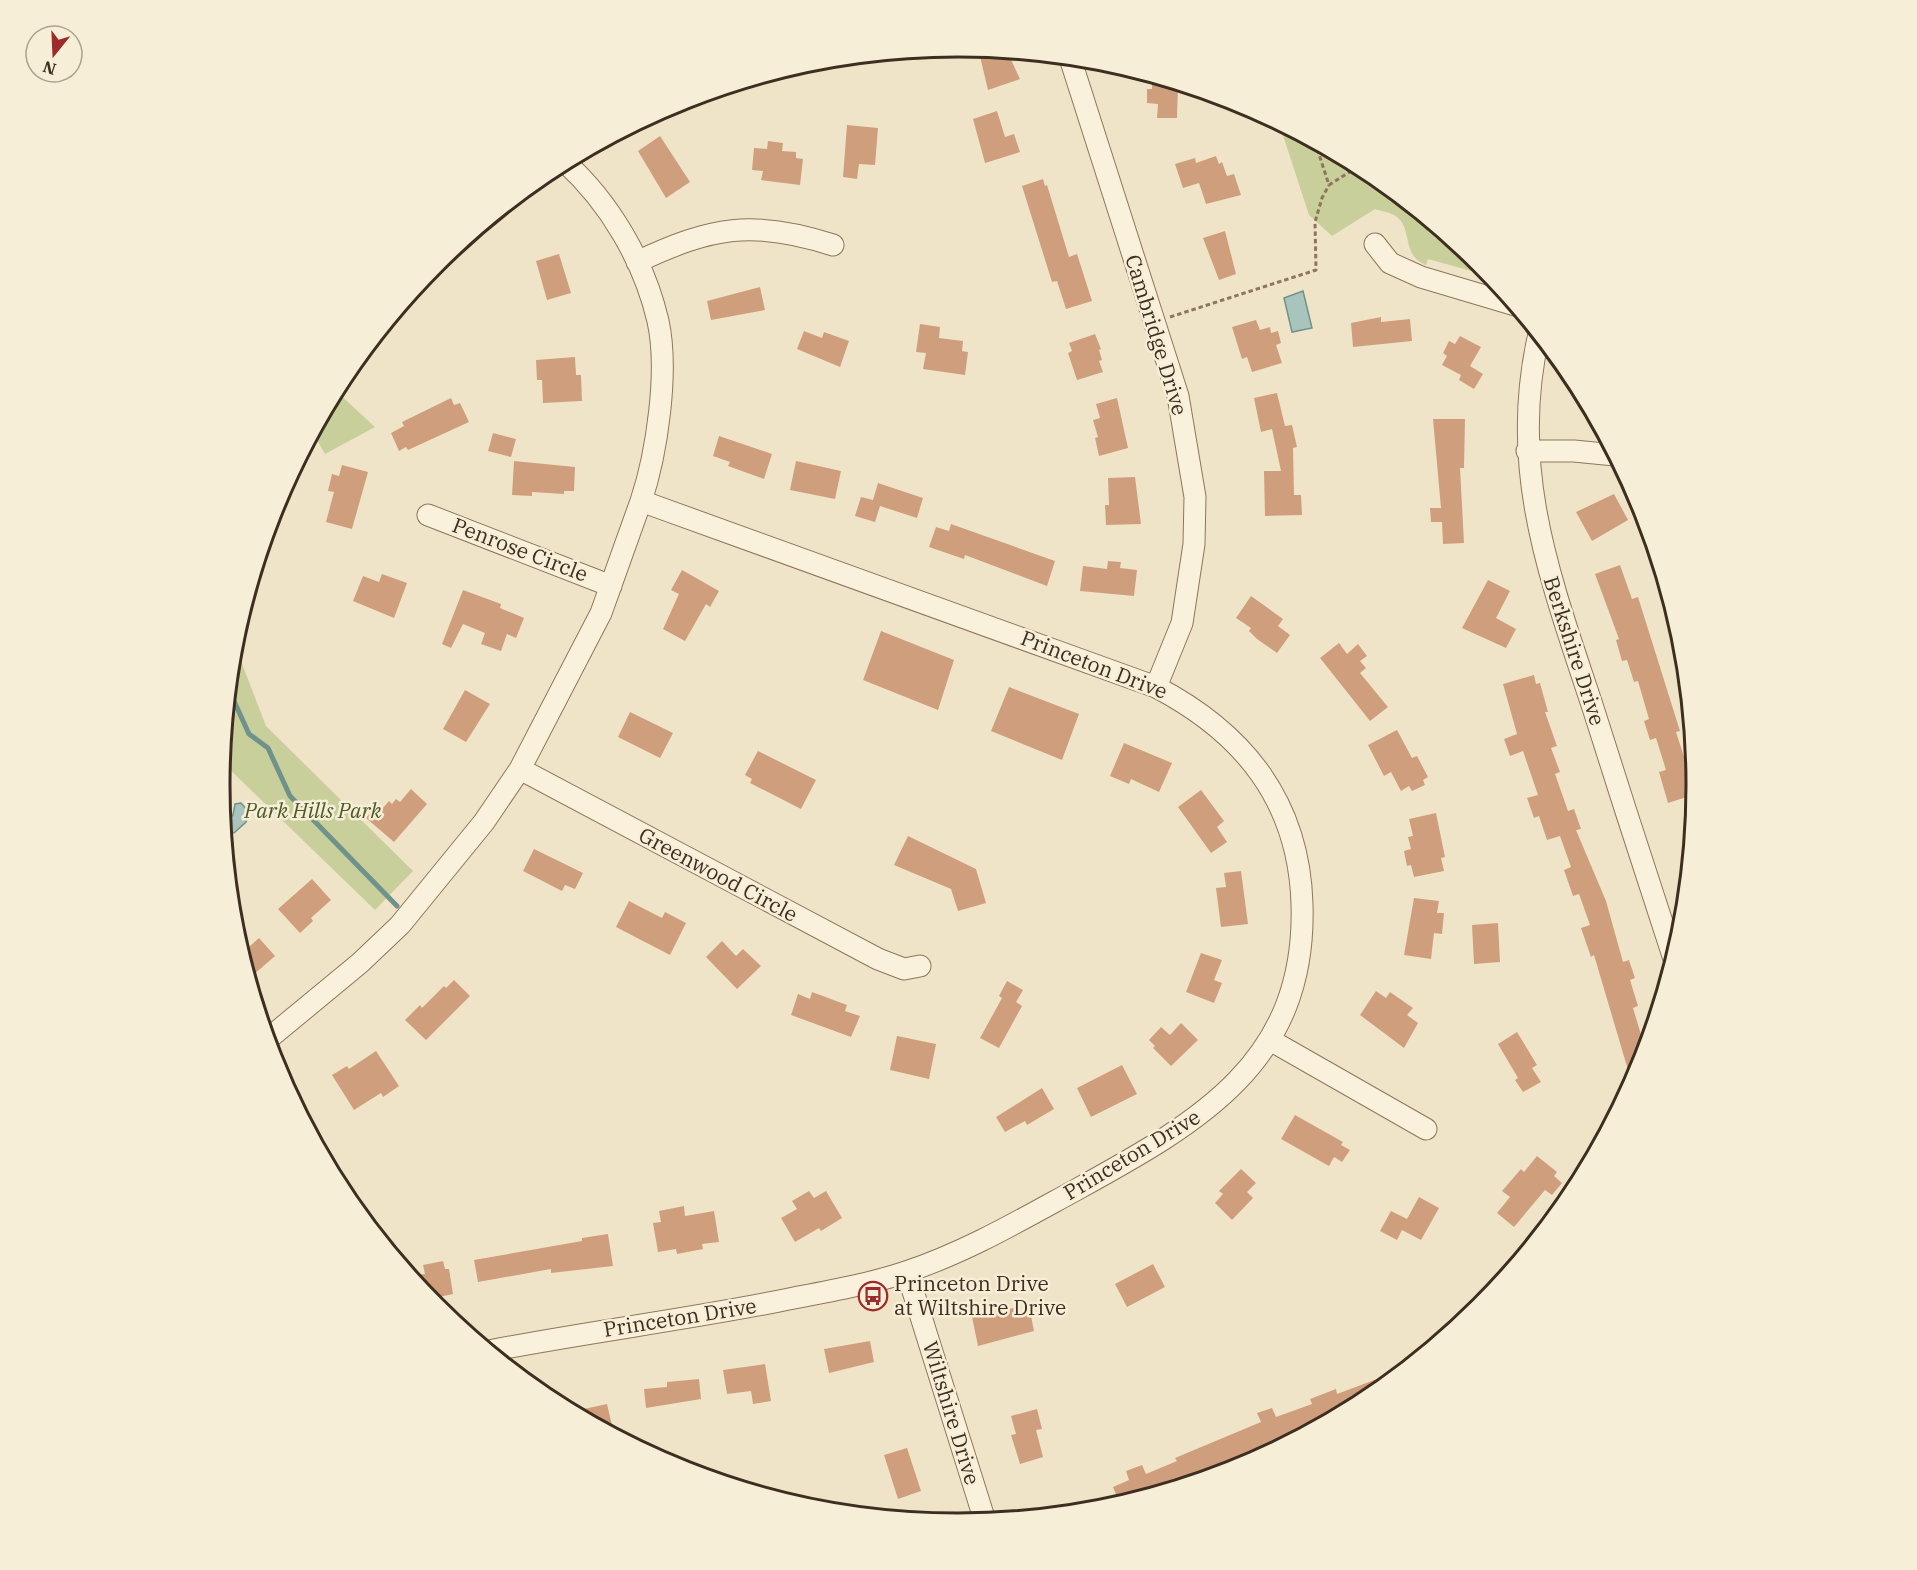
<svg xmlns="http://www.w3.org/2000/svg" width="1917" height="1570" viewBox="0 0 1917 1570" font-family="'IBM Plex Serif',serif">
<rect width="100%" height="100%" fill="#f0e4c8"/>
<path fill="#c9cf9b" d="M1279,123L1369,171L1476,259L1471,271L1428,259L1426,265C1400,255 1414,226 1394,215C1388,212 1380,211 1375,209L1332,236L1309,215Z
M336,391L375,427L325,454L313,433Z
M234,643L266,726L413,871L375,910L222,762Z"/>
<path fill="#a9c4bc" stroke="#6f938a" stroke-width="1.5" d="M1303,291L1312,328L1292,332L1284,298Z
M241,803L249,812L246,822L234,833L228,831L225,824L233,815L235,804Z"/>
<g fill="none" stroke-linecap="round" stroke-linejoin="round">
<path stroke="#6f938a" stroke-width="5" d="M229,690L249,734L268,748L290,796L397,906"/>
</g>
<path fill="#cf9f7d" d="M978,48L1007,51L1020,79L988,90Z
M1152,76L1178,84L1177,118H1157L1158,104L1147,103V89H1152Z
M997,111L1005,137L1014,134L1020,152L985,163L973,119Z
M847,125L878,128L875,165L859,164L857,179L843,177Z
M660,136L690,182L666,198L638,151Z
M768,141L783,143L782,151L796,152V158L803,159L800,185L761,180L763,171L752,170L754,148L767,149Z
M1216,156L1219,164L1222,162L1227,176L1234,174L1241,195L1206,204L1199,183L1183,188L1175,164L1195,158L1196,163Z
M1043,179L1045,186L1047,185L1069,257L1077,254L1092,301L1066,309L1057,281L1052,282L1022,186Z
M1225,231L1236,274L1219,280L1203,238Z
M559,254L571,293L547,300L536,261Z
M760,287L765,310L711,320L707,301Z
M1381,317V322L1410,319L1412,341L1353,347L1351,323Z
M1256,320L1260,330L1270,327L1271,333L1278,331L1281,343L1276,345L1282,363L1252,372L1247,357L1242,359L1232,327Z
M920,324L940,327L939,338L963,341L962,351L968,352L965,375L923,369L926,353L916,352Z
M804,331L822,338L824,332L849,341L840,367L797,349Z
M1095,334L1101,349L1099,350L1102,360L1099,361L1103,372L1077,380L1068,353L1072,351L1069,343Z
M1460,336L1481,347L1470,366L1483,374L1474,389L1459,380L1461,375L1442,365L1447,356L1443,353L1449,341L1455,344Z
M575,357L576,375H581L582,401L543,403L542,380H537L536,360Z
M1277,393L1285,426L1292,425L1297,447L1293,448L1294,495H1301L1302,515L1265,516L1264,471H1281L1272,429L1261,432L1254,398Z
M451,398L454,405L460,403L469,422L408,450L406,447L399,451L391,433L404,426L402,422Z
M1117,398L1128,448L1099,456L1095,438L1098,437L1093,420L1100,418L1096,404Z
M1433,419H1465L1464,468H1460L1464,543L1443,544L1442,522H1431L1430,508H1441Z
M493,433L516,439L511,457L488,451Z
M719,436L772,454L764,479L728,466L730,462L713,456Z
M514,461L575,467L574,491H564V494L532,492V496L512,495Z
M796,461L841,471L835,499L790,490Z
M342,465L368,472L352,529L326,522L334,492L328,491L332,474L339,476Z
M1135,477L1141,524L1106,525L1105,505H1109L1108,478Z
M878,483L923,498L917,518L880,506L875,522L855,516L861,497L873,500Z
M1614,494L1628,520L1592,541L1576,512Z
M951,524L1055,561L1047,586L965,555L964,559L929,547L936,527L949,531Z
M1108,561L1121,562L1120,568L1137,570L1134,596L1080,591L1083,566L1107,569Z
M1620,565L1632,599L1638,597L1680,731L1676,732L1696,794L1668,803L1659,772L1666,770L1656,738L1650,740L1644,721L1649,719L1638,681L1634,682L1627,660L1622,661L1616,640L1619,639L1595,574Z
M682,570L719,591L710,607L706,604L685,641L663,629L679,594L671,590Z
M382,574L407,583L394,618L353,601L363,576L379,582Z
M1488,580L1510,591L1496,618L1516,629L1506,648L1462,628Z
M463,590L501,604L500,608L524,618L516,638L507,634L501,651L481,644L485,633L463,624L451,648L442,644Z
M1251,596L1283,619L1278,626L1290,635L1277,653L1257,639L1249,631L1251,628L1236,618Z
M881,631L954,660L938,710L863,680Z
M1339,643L1347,654L1358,644L1367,656L1360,661L1366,668L1360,673L1388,707L1370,721L1320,658Z
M1534,675L1536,684L1540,683L1548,712H1545L1557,746L1551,748L1560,772L1555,774L1568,811L1574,809L1581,829L1576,830L1606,901L1623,962L1629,960L1635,978L1630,980L1638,1006L1633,1008L1646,1051L1641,1066L1628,1070L1594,955L1591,957L1581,928L1590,925L1579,894L1573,896L1564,870L1571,867L1560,836L1547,840L1539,816L1534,818L1527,798L1538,795L1523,751L1510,756L1504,739L1517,734L1503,684Z
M1009,687L1079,714L1062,760L991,731Z
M465,690L490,704L466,742L443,729Z
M630,712L673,733L660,758L618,737Z
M1397,730L1412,758L1417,756L1428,777L1423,780L1425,785L1412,791L1409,786L1401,791L1391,772L1384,776L1368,745Z
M1124,743L1172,763L1159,792L1131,779L1129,784L1110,776Z
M758,751L816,780L801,809L750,783L752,779L745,775Z
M411,789L427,804L394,842L366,818L377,805L382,809L389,801L392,804L396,799L400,802Z
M1201,790L1224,821L1217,827L1227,842L1211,853L1178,807Z
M1436,813L1445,857L1441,858L1444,871L1414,877L1411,865L1407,866L1404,851L1411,849L1408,837L1413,836L1409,819Z
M908,836L976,869L986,903L958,911L951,889L894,865Z
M534,849L583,873L575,889L565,885L562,891L523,871Z
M1241,871L1248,924L1221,927L1216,888L1226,887L1224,873Z
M312,879L331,900L311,918L313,921L300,933L278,909Z
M1414,898L1439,901L1437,913H1444L1442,934L1434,933L1431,959L1404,955Z
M629,901L662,918L665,912L686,923L670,955L616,927Z
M1498,923L1500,962L1474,964L1472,925Z
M259,938L275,956L253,975L246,967L242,953Z
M722,941L736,956L743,949L761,966L737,989L706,957Z
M1201,953L1222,960L1214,980L1222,983L1214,1003L1186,992Z
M454,980L470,996L426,1040L405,1020L420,1005L422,1008L444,986L446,988Z
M1007,981L1023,990L1016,1002L1022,1006L999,1048L980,1038L1002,998L999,996Z
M1376,991L1386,998L1390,992L1413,1008L1407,1015L1418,1023L1404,1048L1360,1015Z
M812,992L847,1005L845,1011L860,1016L851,1037L791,1015L798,994L810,999Z
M1181,1023L1198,1040L1171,1066L1153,1048L1155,1046L1149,1040L1161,1027L1170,1035Z
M1517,1032L1537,1065L1532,1068L1541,1082L1523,1092L1515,1080L1518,1078L1498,1044Z
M897,1036L936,1044L929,1079L890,1070Z
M376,1051L399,1086L383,1097L381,1093L354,1110L332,1075L347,1066L349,1069Z
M1122,1065L1137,1094L1091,1117L1077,1088Z
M1042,1088L1054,1109L1027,1125L1025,1121L1005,1132L996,1117Z
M1295,1115L1343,1142L1341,1145L1350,1150L1342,1162L1334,1157L1329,1166L1281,1139Z
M1537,1156L1557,1172L1554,1176L1562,1183L1552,1195L1545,1190L1514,1227L1497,1213L1510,1197L1502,1191L1521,1169L1524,1172Z
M1241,1169L1256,1183L1247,1192L1253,1198L1232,1220L1215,1203L1223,1194L1219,1191Z
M809,1191L814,1198L826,1191L842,1218L821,1231L819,1228L795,1242L781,1218L797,1209L792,1201Z
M1419,1197L1439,1208L1421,1240L1402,1230L1397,1240L1380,1231L1391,1211L1407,1219Z
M684,1206L685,1216L714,1211L719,1242L702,1244L703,1249L677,1254L676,1249L658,1252L653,1223L661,1222L659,1211Z
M608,1234L613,1266L551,1273V1269L478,1282L474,1260L582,1241V1238Z
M443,1261L445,1269H449L453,1294L429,1299L418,1285L416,1275L425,1274L423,1265Z
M1153,1264L1165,1287L1127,1307L1115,1284Z
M1018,1307L1020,1313L1030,1311L1034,1331L978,1346L972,1317Z
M870,1341L874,1362L829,1373L824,1349Z
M765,1364L771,1401L753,1404L751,1391L727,1394L723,1370Z
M1401,1370L1402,1372L1368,1399L1294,1439L1211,1472L1213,1476L1120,1504L1113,1487L1129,1480L1126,1471L1142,1465L1146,1474L1177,1461L1175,1458L1261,1422L1257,1413L1272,1408L1276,1417L1312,1404L1310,1399L1336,1389L1337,1394Z
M699,1379L701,1399L646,1408L644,1389L667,1387V1382Z
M607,1404L614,1434L586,1419L584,1409Z
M1037,1409L1042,1429L1036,1430L1043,1457L1020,1464L1011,1435L1016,1434L1011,1416Z
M907,1448L921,1491L898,1499L884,1455Z"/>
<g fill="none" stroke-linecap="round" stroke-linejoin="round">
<g stroke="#8d765c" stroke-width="23">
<path id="street" d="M1070,58L1178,396L1195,497L1194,544L1182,623L1156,687
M1375,244L1390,263L1421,277L1515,305
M637,262C711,227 753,219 833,245
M1539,334C1507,471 1552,583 1594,711C1620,794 1647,876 1674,959
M1527,451H1574L1615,455
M428,515L611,586
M520,769L878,959L904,969L920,966
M268,1039L360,963L400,925L484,822L520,769L601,613L641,501C657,453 669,371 658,321C644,261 610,203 565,162
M1270,1040L1426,1129
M907,1272L985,1521
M489,1351C591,1331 693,1319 794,1298C831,1291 870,1284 906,1272C966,1252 1019,1221 1074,1191C1197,1123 1307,1064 1302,904C1299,801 1244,733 1156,687L641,501"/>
</g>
<path stroke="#8d765c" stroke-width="3" stroke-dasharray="4.5 3" stroke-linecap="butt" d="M1315,142L1329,185L1359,166
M1170,317L1316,270L1315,222L1322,198L1329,185"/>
<use href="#street" stroke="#faf1dc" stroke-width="21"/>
</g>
<defs>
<g id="bus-ring" transform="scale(1.5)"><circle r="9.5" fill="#f7eed8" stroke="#9e2a2b" stroke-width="1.5"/><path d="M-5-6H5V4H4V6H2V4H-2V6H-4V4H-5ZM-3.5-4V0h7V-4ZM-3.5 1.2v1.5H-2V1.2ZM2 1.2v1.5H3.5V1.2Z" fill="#9e2a2b"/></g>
</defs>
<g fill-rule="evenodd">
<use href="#bus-ring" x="873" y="1296"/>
</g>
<g text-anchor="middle" stroke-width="5" stroke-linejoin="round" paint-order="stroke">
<g font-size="21" fill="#3d2e20" stroke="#f7eed8">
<text transform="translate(1156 335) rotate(73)" y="7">Cambridge Drive</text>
<text transform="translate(520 550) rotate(21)" y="7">Penrose Circle</text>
<text transform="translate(1574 651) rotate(72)" y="7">Berkshire Drive</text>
<text transform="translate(1094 665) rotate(21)" y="7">Princeton Drive</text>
<text transform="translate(718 875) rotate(28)" y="7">Greenwood Circle</text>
<text transform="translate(1132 1155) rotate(-31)" y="7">Princeton Drive</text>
<text transform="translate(680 1318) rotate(-9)" y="7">Princeton Drive</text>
<text transform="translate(951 1413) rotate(73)" y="7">Wiltshire Drive</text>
</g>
<g font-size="21" font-style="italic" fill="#4d5a26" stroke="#f7eed8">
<text x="313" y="818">Park Hills Park</text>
</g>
<g font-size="21" fill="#3d2e20" stroke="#f7eed8" text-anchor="start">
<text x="894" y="1291">Princeton Drive<tspan x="894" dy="24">at Wiltshire Drive</tspan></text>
</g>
</g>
<path d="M0 0H1917V1570H0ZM230 785a728 728 0 1 1 1456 0a728 728 0 1 1-1456 0Z" fill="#f7eed8" fill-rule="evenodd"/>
<path fill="none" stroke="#3d2e20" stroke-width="3" d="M230 785a728 728 0 1 1 1456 0a728 728 0 1 1-1456 0Z"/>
<g transform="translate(54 54) rotate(198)"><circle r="28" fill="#f7eed8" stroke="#ada18e" stroke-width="1.5"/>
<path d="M0-4.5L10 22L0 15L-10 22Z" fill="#9e2a2b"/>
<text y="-9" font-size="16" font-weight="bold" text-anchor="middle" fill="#3d2e20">N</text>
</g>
</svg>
